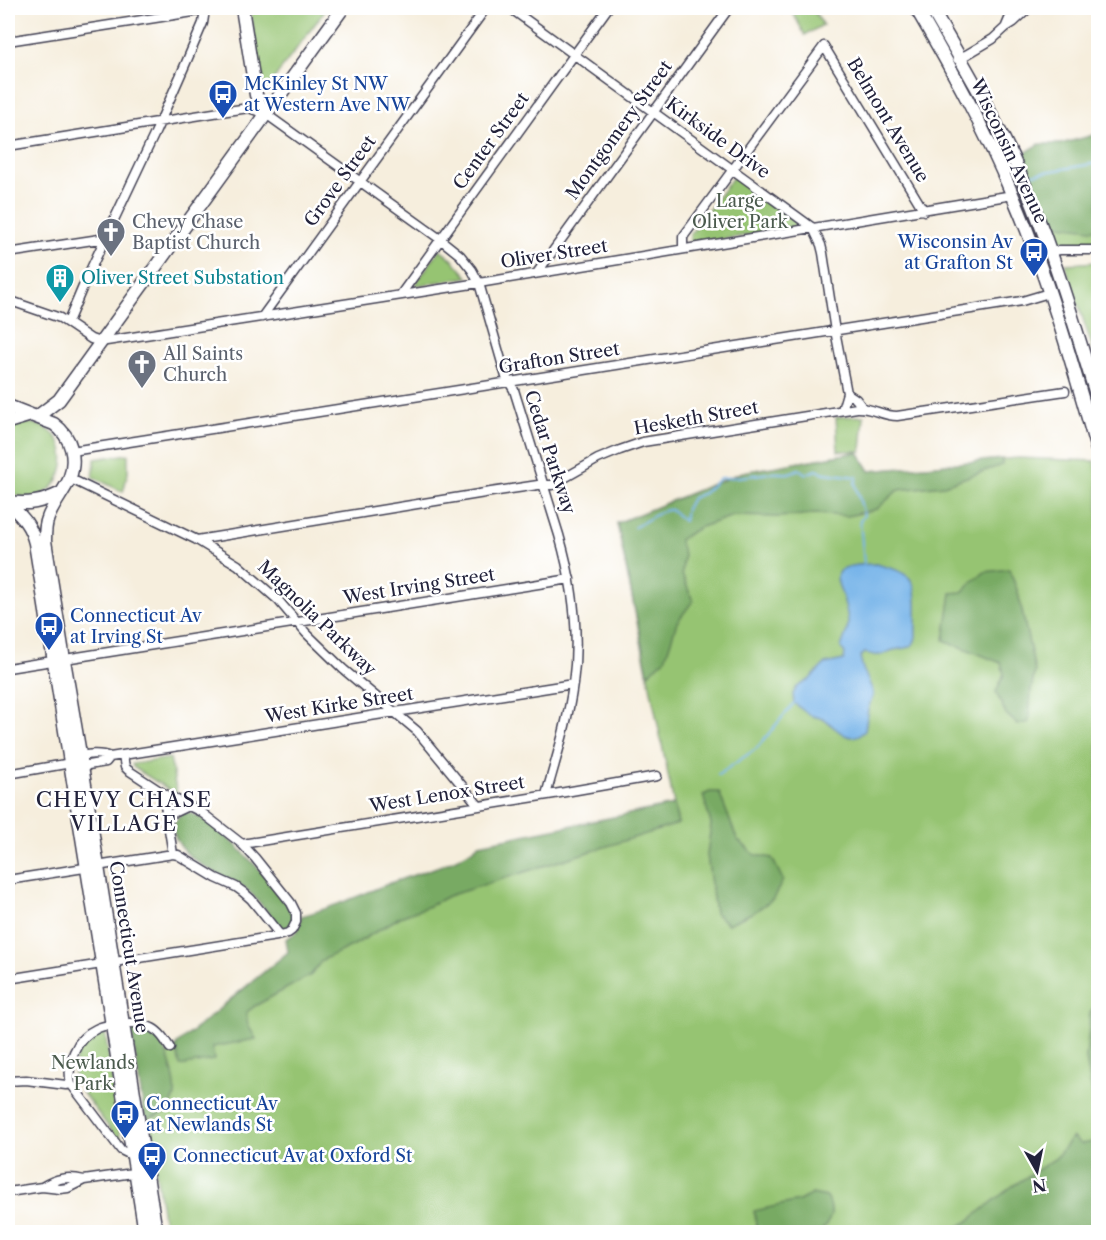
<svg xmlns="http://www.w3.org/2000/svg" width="1106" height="1240" viewBox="0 0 1106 1240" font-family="'Libre Caslon Text',serif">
<rect width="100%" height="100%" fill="#fff"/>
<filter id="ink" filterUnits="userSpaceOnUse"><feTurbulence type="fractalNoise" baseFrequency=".0167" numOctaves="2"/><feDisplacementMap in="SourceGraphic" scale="12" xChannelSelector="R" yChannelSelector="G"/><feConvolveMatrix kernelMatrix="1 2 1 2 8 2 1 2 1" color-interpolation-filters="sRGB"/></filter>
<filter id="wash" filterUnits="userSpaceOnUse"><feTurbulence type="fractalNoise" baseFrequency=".008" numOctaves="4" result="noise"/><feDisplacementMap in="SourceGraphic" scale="24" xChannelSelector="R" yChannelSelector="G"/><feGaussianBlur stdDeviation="1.35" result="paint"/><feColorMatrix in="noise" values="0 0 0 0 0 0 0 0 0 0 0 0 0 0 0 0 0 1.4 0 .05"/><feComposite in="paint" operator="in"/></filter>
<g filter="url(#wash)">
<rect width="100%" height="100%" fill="#f6eedd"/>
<path fill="#96c472" stroke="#5c7356" stroke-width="1.5" d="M250,8H327L267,88L262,86Z
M790,8H812L823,25L805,35Z
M1098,175V246L1060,247L1042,205L1082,182Z
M734,176L792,217L796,224L795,228L692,244L690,241V235Z
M440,249L453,260L468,277L414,286Z
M1098,262V365L1065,264Z
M864,416L861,451H838L836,417Z
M30,423C90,433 61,520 8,492V429L21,424Z
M858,452L870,471L1018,458L1095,461L1098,475V1232H165L142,1078C199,1024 260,973 324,926L678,824L617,523L743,472Z
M128,454V473L123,492L93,477L94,471L95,459Z
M170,758L177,795L133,767L132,764Z
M105,1032L122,1145L83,1093L74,1077V1065L78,1052L82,1046L95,1036Z"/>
<path fill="#78aa64" stroke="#4d6650" stroke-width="1.5" d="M1098,134V230L1052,224L1034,185L1022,155L1039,144H1060Z
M858,452L870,471L1002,459V465L944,485L898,490L877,509L848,516L816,514L778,517L733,516L698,528L679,540L684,556L682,574L693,601L677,622L665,659L648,674L617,523L743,472Z
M1009,569L1018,592L1035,671L1031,690L1029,722L1018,725L1006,714L996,692L1004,674L1001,663L944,640L951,593L962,592L973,581L985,572Z
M710,792H719L737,839L755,855L772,858L783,880L773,899L754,912L728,924L715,913L707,855L711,824L703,795Z
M674,805L678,824L448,896L429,906L400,917L354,945L322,960L311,975L255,1006L246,1013L248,1025L256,1039L212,1047L214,1060L180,1066L176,1045L288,952L286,939C298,932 300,930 301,916C333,908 362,894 393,882C418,873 461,862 479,844Z
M183,813H191L206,821L236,845L272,883L290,905L294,917L290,926L283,930C271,917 258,899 245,888C236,881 226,879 216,873C199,864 180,853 174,833C172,824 176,818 183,813Z
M1098,1001V1232H948L967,1222L1011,1187L1056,1158L1072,1137L1081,1144L1093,1142L1098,1127L1086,1059L1090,1013Z
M131,1029C141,1029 149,1031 157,1038C167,1046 179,1087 174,1099C173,1103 169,1108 166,1111C162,1116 152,1117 145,1119Z
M812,1194L827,1197C835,1213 831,1219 821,1232H756L757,1229L754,1211L799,1201Z"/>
<path fill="#76b4e9" stroke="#4c6b92" stroke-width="1.5" d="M876,564C887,567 903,570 911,580C919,590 915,623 916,636C914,651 904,647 893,650C888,652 884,655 879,655C874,656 869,653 864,653L860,657L863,669L872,689L873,695L868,709L865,731C847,746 838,728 823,719C819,717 814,717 810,715C804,712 799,707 794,703L793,694L797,687L809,680L825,664L844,660L845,653L841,648C843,638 849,632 848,621C845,582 813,565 876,564Z"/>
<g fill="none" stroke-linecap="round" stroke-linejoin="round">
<path stroke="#76b4e9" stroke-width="2" d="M1033,174L1098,163
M635,527L664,510H671L684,521L686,509L692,498L704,493L720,478C737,478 753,475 770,473C784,472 785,476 799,469L806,474L816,470L825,473L857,477L855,483L864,515L860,521L864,564
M718,775L757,748L794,703"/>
</g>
</g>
<g filter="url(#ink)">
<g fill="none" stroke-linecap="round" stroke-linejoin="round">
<g stroke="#424153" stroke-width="11">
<path id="minor" d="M510,8L813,228L821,245L823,253L834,325L847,393L842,410
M1006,26L1009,19L1020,8
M8,41L219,8
M957,59L966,55L993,39L1006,27L1014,22L1029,8
M8,146L220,112L249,108L266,114L440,239L460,255L472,270L479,283L506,377L514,390L559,535C573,583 580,634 573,684C568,722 556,759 546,795
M683,249V237L824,46L924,211
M1048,252L1060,250H1098
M8,253L106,238
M537,273L729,8
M401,294L608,8
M8,300L60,318L91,339L100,342L485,282L1013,195
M262,317L486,8
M68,322L87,277L156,131L185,65L203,23L205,10
M847,393L856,399L862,407
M72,451L1022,301L1049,293
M69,478L197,540L238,565L278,600L306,633L343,669L417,731L479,806
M197,540L491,492L538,485H552L598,459L620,450L643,442L857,408C871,407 883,416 897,416L1065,391
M8,668L570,579
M76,759C85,753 101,753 110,757
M8,774L71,763L82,766L106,762L110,757L573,684
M163,793L173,854
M167,816L188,806
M242,844L554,794L657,776
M8,880L173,854L178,855L216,878L236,887L243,892L251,899L280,935
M8,979L277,936L288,933L292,930L296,922V913L291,903L255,858L242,844L201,812L163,793L128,770L125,767L123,756
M8,1081L26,1080L66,1085L71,1084
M133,1156L121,1150L71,1084C66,1063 76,1038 96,1029C103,1025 112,1025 119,1024C130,1022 141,1022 152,1028C160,1032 165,1040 170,1048
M42,1187C56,1178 68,1176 84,1180L140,1172
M8,1192L42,1187L60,1189L68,1188L84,1180"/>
</g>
<g stroke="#424153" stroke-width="15">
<path id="secondary" d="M242,8L256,95L259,103L266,114"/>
</g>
<g stroke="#424153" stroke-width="15">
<path id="primary" d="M916,8C951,68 985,129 1012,194C1048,277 1073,366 1098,453
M931,8C959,56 988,105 1012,156C1048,234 1073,319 1098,401
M8,406L54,424C72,437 77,459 69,480C63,493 53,504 48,518C45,525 45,533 45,541L64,660L82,766L156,1232
M38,416L59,400L343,8
M8,422L31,415
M8,502C28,505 43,502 61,493
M8,503C21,516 30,523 35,543L145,1232"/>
</g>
<use href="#minor" stroke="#fff" stroke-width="8"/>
<use href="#secondary" stroke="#fff" stroke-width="12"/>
<use href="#primary" stroke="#fff" stroke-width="12"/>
</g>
</g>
<defs>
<g id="bus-pin" transform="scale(1.5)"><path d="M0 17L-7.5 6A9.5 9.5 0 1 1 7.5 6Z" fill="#1a4fb4" stroke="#fff"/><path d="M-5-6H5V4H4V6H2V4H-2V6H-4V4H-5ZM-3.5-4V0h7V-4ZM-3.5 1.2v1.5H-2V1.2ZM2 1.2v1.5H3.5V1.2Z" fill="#fff"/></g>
<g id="church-pin" transform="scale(1.5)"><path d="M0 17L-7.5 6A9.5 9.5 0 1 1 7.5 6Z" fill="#6b7280" stroke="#fff"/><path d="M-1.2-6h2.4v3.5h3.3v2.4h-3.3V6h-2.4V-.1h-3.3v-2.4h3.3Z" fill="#fff"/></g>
<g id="building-pin" transform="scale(1.5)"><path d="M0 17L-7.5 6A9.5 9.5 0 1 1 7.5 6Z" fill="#0f9aa8" stroke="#fff"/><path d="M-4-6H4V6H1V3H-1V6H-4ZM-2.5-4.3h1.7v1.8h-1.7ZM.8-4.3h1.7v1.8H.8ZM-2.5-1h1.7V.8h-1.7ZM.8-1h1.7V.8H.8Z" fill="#fff"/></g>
</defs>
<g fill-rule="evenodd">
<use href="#bus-pin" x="223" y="94"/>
<use href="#church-pin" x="111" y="232"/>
<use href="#bus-pin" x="1034" y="252"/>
<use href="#building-pin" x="60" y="278"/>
<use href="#church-pin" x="142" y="364"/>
<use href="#bus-pin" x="49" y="626"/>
<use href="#bus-pin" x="125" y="1114"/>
<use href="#bus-pin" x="152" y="1156"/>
</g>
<g text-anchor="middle" stroke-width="5" stroke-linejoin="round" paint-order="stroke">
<g font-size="18" fill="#164399" stroke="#fff" text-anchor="start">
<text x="244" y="90">McKinley St NW<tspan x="244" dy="21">at Western Ave NW</tspan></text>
<text x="1013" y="248" text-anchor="end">Wisconsin Av<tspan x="1013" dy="21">at Grafton St</tspan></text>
<text x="70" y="622">Connecticut Av<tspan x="70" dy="21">at Irving St</tspan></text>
<text x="146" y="1110">Connecticut Av<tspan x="146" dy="21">at Newlands St</tspan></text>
<text x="173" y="1162">Connecticut Av at Oxford St</text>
</g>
<g font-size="18" fill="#22223b" stroke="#fff">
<text transform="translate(888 120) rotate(59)" y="6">Belmont Avenue</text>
<text transform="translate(619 130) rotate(-54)" y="6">Montgomery Street</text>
<text transform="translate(718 138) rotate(36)" y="6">Kirkside Drive</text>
<text transform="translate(491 141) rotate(-54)" y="6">Center Street</text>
<text transform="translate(1009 151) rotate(65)" y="6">Wisconsin Avenue</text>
<text transform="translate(340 181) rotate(-54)" y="6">Grove Street</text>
<text transform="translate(554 254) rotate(-9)" y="6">Oliver Street</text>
<text transform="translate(559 358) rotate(-9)" y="6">Grafton Street</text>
<text transform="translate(696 418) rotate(-10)" y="6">Hesketh Street</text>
<text transform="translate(550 452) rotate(72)" y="6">Cedar Parkway</text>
<text transform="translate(419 586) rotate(-9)" y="6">West Irving Street</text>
<text transform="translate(317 618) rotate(44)" y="6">Magnolia Parkway</text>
<text transform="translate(339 705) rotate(-9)" y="6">West Kirke Street</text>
<text transform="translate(447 794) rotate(-9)" y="6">West Lenox Street</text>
<text transform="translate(129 947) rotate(81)" y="6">Connecticut Avenue</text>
</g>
<g font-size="18" fill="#4b5b4e" stroke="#fff">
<text x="740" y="207">Large<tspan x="740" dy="21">Oliver Park</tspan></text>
<text x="93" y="1069">Newlands<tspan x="93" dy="21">Park</tspan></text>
</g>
<g font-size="18" fill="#5b616d" stroke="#fff" text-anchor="start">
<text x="132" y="228">Chevy Chase<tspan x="132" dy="21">Baptist Church</tspan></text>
<text x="163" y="360">All Saints<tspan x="163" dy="21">Church</tspan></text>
</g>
<g font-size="18" fill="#0d838f" stroke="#fff" text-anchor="start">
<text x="81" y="284">Oliver Street Substation</text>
</g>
<g font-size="21" letter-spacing="1.5" fill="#22223b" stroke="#fff">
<text x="124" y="807">CHEVY CHASE<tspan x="124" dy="24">VILLAGE</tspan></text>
</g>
</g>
<rect width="1106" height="1240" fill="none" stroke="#fff" stroke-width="30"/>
<g transform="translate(1037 1171) rotate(171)" stroke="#ffffff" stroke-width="4.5" paint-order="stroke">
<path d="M0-4.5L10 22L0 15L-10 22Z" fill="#22223b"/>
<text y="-9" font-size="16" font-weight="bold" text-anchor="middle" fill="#22223b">N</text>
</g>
</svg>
